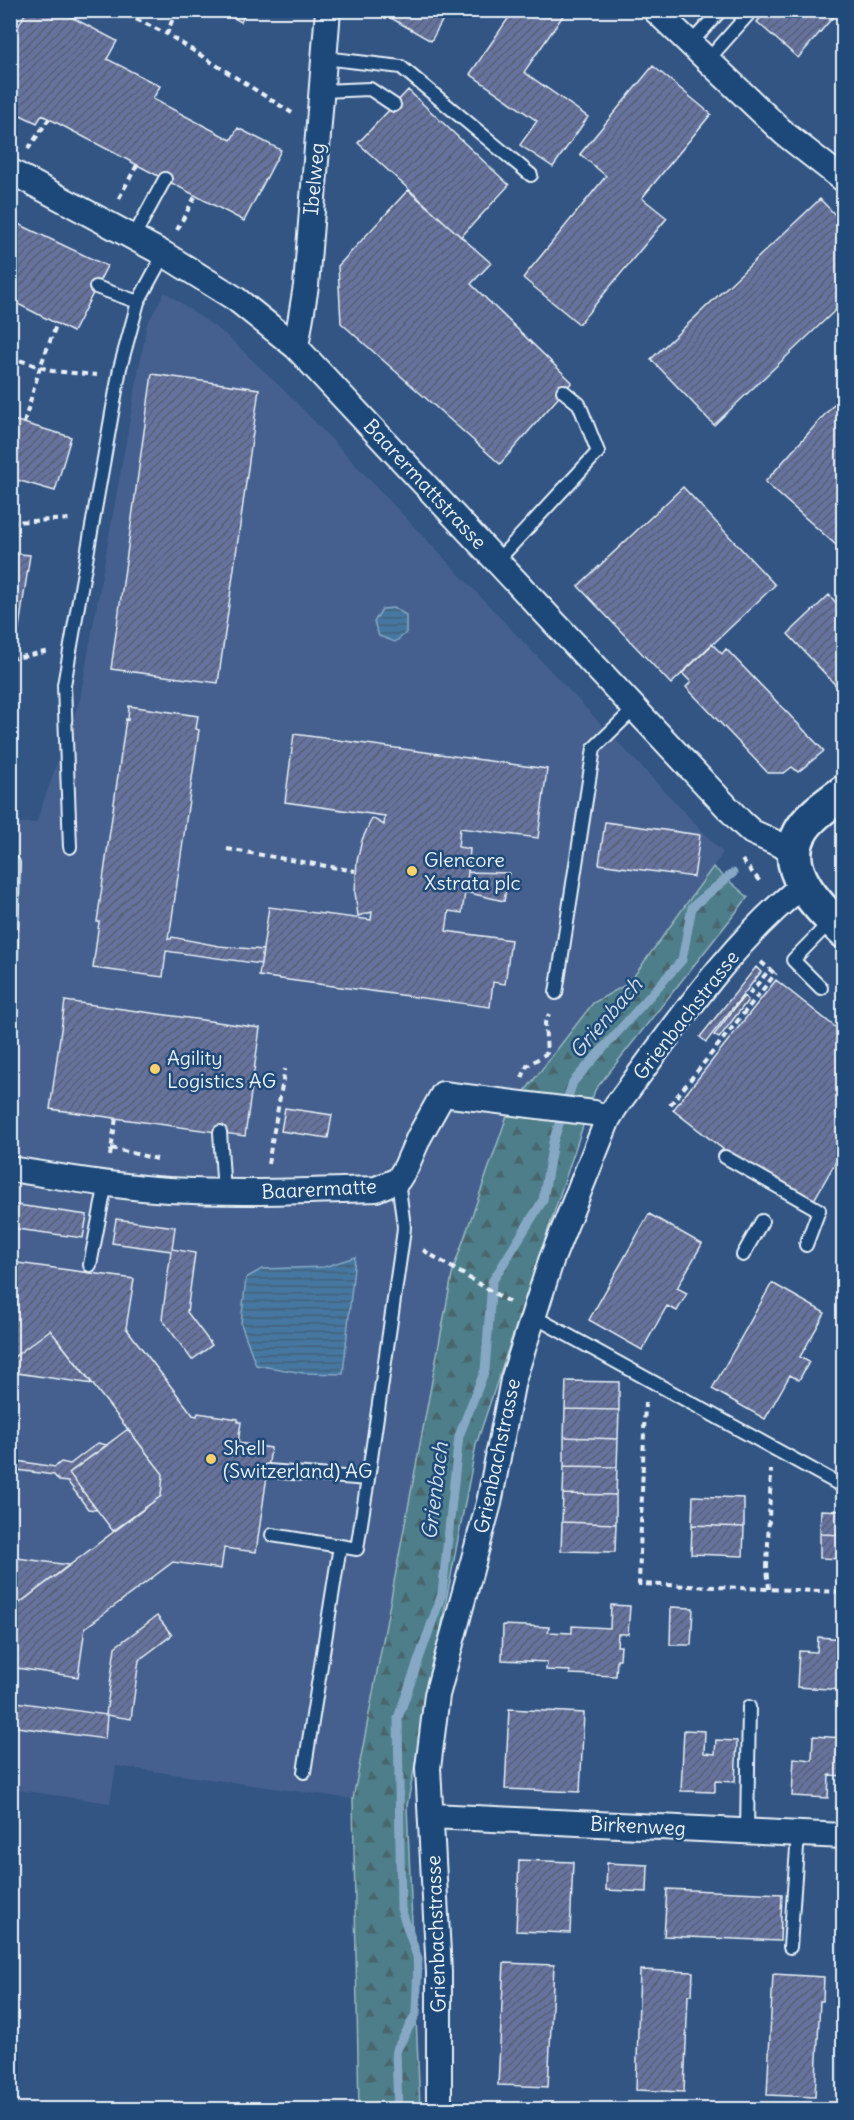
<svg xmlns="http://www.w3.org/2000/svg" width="854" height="2120" viewBox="0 0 854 2120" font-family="Delius,sans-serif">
<defs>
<pattern id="forest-firs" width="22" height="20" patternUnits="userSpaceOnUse" patternTransform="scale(1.5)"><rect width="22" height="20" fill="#4d7e8a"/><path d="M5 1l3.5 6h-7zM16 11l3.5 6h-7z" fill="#4a666d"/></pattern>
<pattern id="water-rules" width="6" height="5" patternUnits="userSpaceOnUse" patternTransform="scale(1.5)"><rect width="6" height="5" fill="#4477a2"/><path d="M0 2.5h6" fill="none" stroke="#456076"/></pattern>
<pattern id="building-hatch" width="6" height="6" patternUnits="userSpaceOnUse" patternTransform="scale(1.5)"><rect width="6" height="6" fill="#66739e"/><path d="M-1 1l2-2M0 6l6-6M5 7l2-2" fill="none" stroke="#565e74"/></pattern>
</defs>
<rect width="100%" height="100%" fill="#335584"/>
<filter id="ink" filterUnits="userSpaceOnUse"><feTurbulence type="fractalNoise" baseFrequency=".0167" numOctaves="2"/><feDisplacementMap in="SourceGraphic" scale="12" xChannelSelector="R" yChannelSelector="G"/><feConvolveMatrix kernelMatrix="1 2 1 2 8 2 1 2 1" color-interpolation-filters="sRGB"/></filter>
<g filter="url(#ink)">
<path fill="#45618e" d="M165,292L225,334L294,400L723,853L629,983L593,1003L508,1113L453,1270L353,1799L116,1766L110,1803L11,1789V823H36L80,699L147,324Z"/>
<path fill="url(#forest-firs)" stroke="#9ab8c1" stroke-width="1.5" d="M713,867L748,897L595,1090L476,1445L407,1806L420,2109L359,2110L353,1799L453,1270L508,1113L593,1003L629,983Z"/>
<path fill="url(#water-rules)" stroke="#86a8c4" stroke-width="1.5" d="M394,608L406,615V633L395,642L379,636L374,622L382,609Z
M355,1257L343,1374L303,1373L256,1365L241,1324L246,1278L262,1269L324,1267Z"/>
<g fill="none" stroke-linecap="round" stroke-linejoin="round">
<path stroke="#86a8c4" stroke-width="9" d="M398,2110L396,2051L416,2014L418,1959L401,1909L398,1718L442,1594L459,1436L485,1370L492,1282L543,1200L553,1142L573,1082L682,960L692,907L733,873"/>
</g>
<path fill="url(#building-hatch)" stroke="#e8f1f8" stroke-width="1.5" d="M27,10H58L117,41L107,59L160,86L153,99L231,140L238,128L281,150L244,221L42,115L37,123L10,110V42Z
M220,10H247L241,22Z
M377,10H448L431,41Z
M514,10H567L524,72L588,117L553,167L520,145L537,121L470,74Z
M767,10H839L798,58L757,22Z
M653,66L711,114L642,198L667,218L579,324L523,278L606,176L580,154Z
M408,90L509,185L461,237L358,143Z
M408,190L491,263L471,284L572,382L500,464L341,323L338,266Z
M820,199L844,224V302L714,425L651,359Z
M10,220L107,266L73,332L10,300Z
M152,374L259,389L218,683L111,669Z
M844,393V552L765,482Z
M10,419L71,437L55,491L10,478Z
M683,487L775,585L671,684L578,586Z
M10,553L30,555L18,634L10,633Z
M829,595L844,611V694L788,634Z
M712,644L722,654L726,649L824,751L798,772L792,767L784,773H768L686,687L691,682L682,673Z
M129,706L198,716L196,729L199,730L170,932H169L168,939H171L172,937L219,946L263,950L261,964L166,951L163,977L93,968L99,922H97L126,719L128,720Z
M294,734L547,769L538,838L460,828L458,847L470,849L468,872L462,913L449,911L446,931L511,940L505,984L493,982L490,1007L259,976L269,907L371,920L372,912L358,916L355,892L357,861L362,840L372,818L384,825L385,816L285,802Z
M605,822L700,835L694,877L599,864Z
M468,872L509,873L504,901L465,892Z
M756,967L761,972L706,1042L700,1037Z
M776,980L844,1034V1147L814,1200L723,1149L673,1110Z
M744,996L748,1000L719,1038L714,1035Z
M65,1001L260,1028L245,1136L50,1109Z
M285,1108L332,1115L328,1138L281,1131Z
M10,1204L87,1215L83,1238L10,1228Z
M649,1214L702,1244L677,1288L687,1293L677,1311L667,1306L642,1350L589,1320Z
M116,1219L175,1227L172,1249L195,1253L187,1312L212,1345L192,1360L162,1319L171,1251L112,1243Z
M10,1262L134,1279L126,1328L193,1415L197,1416L198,1413L238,1419V1422H241L238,1443L271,1448L256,1552L224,1548L221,1569L173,1562L85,1628L78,1677L10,1667V1605L13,1608L161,1496L163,1474L50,1330L10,1360Z
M772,1283L825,1313L800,1357L809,1362L799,1380L790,1375L765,1419L712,1389Z
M50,1330L93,1384L10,1372V1360Z
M566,1381L619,1382V1410L565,1409Z
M565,1409L619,1410L618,1439L564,1437Z
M128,1429L163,1474L161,1496L113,1531L69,1473Z
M564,1437L618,1439L617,1467L564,1466Z
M98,1443L107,1445L69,1473L97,1510L88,1509L68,1482L59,1481L54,1475L10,1469V1460L55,1467L61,1462L70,1464Z
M564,1466L617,1467L616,1495L563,1494Z
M563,1494L616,1495V1524L562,1522Z
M693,1496L744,1498V1527L692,1525Z
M821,1510L844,1511V1535L820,1534Z
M562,1522L616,1524L615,1552L561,1551Z
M692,1525L744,1527L743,1556L691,1554Z
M820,1534L844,1535V1559L820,1558Z
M10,1557L69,1565L13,1608L10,1605Z
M611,1605L630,1606L628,1634H618L617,1646H621L620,1659H617L616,1676L570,1674V1671L546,1670L547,1662L502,1660L503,1625L549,1627L548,1632L572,1633V1626L610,1628Z
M671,1607L693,1608L691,1645H670Z
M157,1616L172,1635L139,1660L131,1719L107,1715L105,1739L10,1726V1701L106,1715L115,1647Z
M818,1637L844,1639V1690L797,1687L799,1651L817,1652Z
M509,1709L584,1713L580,1792L505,1789Z
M684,1730L705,1731L704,1753L715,1754L716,1740L737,1741L735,1782L715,1781V1792L681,1791Z
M813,1736L844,1738V1776L829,1775L828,1798L792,1796L794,1758L812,1760Z
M519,1860L573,1862L570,1933L516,1931Z
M607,1863L648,1865L647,1892L606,1890Z
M667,1889L782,1894L780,1941L664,1936Z
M504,1963L554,1965L548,2087L498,2085Z
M640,1970L693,1972L692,1995H688L684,2092L636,2090Z
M773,1974L824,1977L823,2001H820L815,2097L767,2095Z"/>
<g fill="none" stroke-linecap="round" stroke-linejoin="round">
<g stroke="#e8f1f8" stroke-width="16">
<path id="lane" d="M690,44L721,10
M324,58L401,67L531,175
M707,61L752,10
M322,91L370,89L394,105
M133,238L165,179
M96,287L138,302
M497,561L598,452L579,404L563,391
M70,847L64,685L120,368L138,302L164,254
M10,987L13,863
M821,988L793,960L831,921
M556,993L594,748L635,708
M220,1132L224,1193
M725,1157L819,1210L806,1245
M743,1255L762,1221
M90,1265L106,1183
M533,1316L844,1487
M268,1471L368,1479L403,1237L404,1227L398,1180
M272,1535L340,1546
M304,1772L340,1546L357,1549L368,1479
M747,1831L749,1707
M790,1947L798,1834"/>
</g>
<g stroke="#e8f1f8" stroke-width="28">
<path id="street" d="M655,10L785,134L844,180
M10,171L164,254L236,299L296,347L742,823L752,832L794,851
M296,347L306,286L328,10
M10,1169C63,1177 116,1187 169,1190C238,1194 307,1191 376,1189L398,1180L406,1167L419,1137L443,1094L594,1113L608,1119
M432,1816L844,1836
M439,2110V1972L428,1768L437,1695L489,1503L513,1380L551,1261L608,1119L616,1106C674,1029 727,946 803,885"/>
</g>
<g stroke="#e8f1f8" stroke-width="38">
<path id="secondary" d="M844,792C829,803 808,817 800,833C780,870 819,908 844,931"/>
</g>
<path stroke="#e8f1f8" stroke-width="4" stroke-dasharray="6 4.5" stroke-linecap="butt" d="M117,10L167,34
M176,10L167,34L292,113
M28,149L49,119
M119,198L137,165
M177,230L196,195
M10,357L52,371L97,375
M24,423L40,367L57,323
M10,522L73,519
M10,659L50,651
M227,849L355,871
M742,860L762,884
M761,962L774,973
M749,994L770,969
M522,1078L527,1066L547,1053L545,1023L549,1014
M670,1105L776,973
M111,1148L157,1159
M110,1156L116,1118
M268,1164L285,1069
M423,1250L509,1302
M645,1402L639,1584L844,1592
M769,1589L767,1567L771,1470"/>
<use href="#lane" stroke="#1f4a7a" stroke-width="12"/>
<use href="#street" stroke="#1f4a7a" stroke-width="24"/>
<use href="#secondary" stroke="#1f4a7a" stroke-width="33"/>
</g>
</g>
<g fill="#ffd166" stroke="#1f4a7a" stroke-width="2">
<circle cx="412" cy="871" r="6"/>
<circle cx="155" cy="1069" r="6"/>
<circle cx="211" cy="1459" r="6"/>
</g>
<g text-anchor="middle" stroke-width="5" stroke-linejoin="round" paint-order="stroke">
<g font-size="20" fill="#e8f1f8" stroke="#1f4a7a">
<text transform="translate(314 179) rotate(-85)" y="7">Ibelweg</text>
<text transform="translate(425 484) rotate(47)" y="7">Baarermattstrasse</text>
<text transform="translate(686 1015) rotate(-52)" y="7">Grienbachstrasse</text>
<text transform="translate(319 1189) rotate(-3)" y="7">Baarermatte</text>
<text transform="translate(497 1456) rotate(-78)" y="7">Grienbachstrasse</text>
<text transform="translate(638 1826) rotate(3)" y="7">Birkenweg</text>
<text transform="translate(436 1934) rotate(-92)" y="7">Grienbachstrasse</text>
</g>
<g font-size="20" fill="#e8f1f8" stroke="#1f4a7a" text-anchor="start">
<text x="424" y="867">Glencore<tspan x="424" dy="23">Xstrata plc</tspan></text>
<text x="167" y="1065">Agility<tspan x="167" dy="23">Logistics AG</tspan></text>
<text x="223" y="1455">Shell<tspan x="223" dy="23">(Switzerland) AG</tspan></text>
</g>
<g font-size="21" font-style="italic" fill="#cfdfeb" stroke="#1f4a7a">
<text transform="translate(606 1018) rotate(-49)" y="7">Grienbach</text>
<text transform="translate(435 1491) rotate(-83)" y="7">Grienbach</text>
</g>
</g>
<rect width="854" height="2120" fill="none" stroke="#1f4a7a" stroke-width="36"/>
<rect x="18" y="18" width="818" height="2084" fill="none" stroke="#e8f1f8" stroke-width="2" filter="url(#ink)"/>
</svg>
